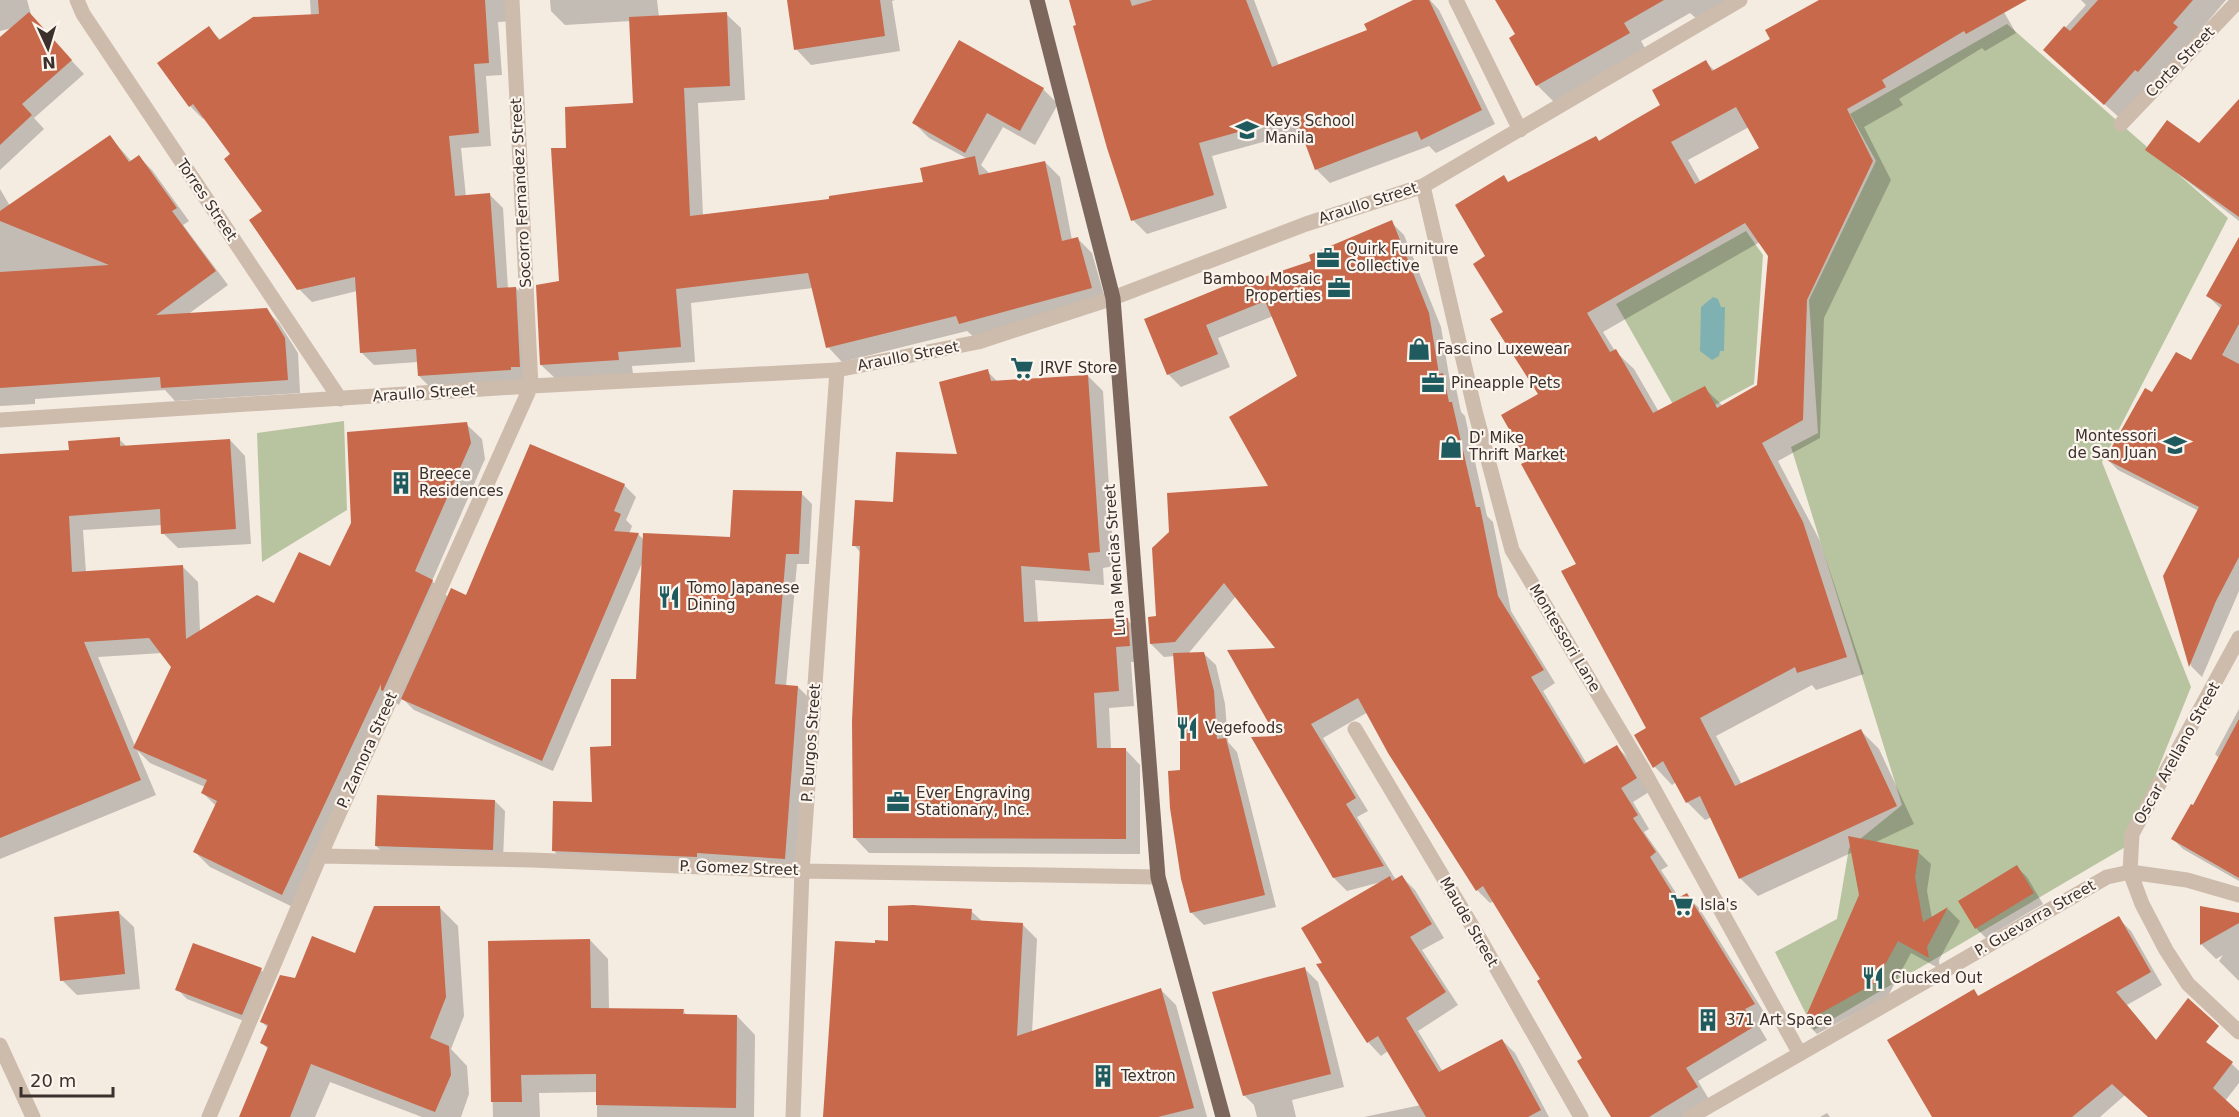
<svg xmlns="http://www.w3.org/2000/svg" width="2239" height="1117" viewBox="0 0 2239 1117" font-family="'DejaVu Sans',sans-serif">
<rect width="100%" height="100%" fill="#f4ebe1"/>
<path fill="#b8c4a0" d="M2007,24L2228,218L2102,462L2191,687L2127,846L1814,1030L1775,952L1837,919L1849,848L1902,805L1791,447L1818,433L1809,300L1876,161L1850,114Z
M1746,231L1763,255L1754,384L1683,422L1616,304Z
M344,421L347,510L262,562L257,433Z"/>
<path fill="#7fb0b2" d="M1713,297L1718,299L1721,307H1725L1724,351H1720L1719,356L1712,360L1700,351L1701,307Z"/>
<path fill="#0003" fill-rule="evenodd" d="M0,0H27L32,18L84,74L34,118L44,129L0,170V39L12,28L0,31Z
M310,0H512L514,21L498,22L502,75L486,76L491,146L461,148L466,197L490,195L503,208L508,289L516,288L529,301L532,379L432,389L419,376L418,362L374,365L361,352L357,291L312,302L299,289L264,211L232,155L205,117L203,119L190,106L208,28L221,40L311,16Z
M550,0H657L659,17L726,14L741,28L745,100L698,103L703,216L831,200L925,184L968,159L929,138L913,122L1043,89L1058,104L1035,145L1003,127L981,165L990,174L1045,162L1060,177L1072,240L1078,239L1092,253L1106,302L975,338L967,331L842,362L828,347L813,288L691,303L695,362L632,366L633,374L556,379L541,365L560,282L568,149L634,105L631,21L565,25L551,11Z
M788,0H895L892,1L900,51L811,65L796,49Z
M1071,0H1254L1279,66L1369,31L1417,0H1430L1439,10L1495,124L1436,153L1429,146L1330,183L1317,170L1303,131L1212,156L1227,208L1147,234L1133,220Z
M1497,0H1735L1697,19L1690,13L1641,41L1646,50L1555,103L1537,85L1517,35Z
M1822,0H1997L2016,33L1985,51L1982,48L1899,99L1903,105L1864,127L1891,180L1824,318L1820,438L1778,461L1820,541L1864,674L1816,690L1812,685L1716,736L1742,785L1861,731L1879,749L1914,824L1874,843L1918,852L1931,864L1927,891L1932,918L1948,909L1960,921L1939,960L1940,969L1911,953L1888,996L1817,1034L1805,1022L1860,895L1853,852L1758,896L1740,878L1712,817L1705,820L1687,802L1676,782L1672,785L1655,767L1636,736L1648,729L1578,564L1529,461L1540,395L1505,312L1487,257L1509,183L1596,138L1600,142L1662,106L1706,62L1715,71L1772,39ZM1749,127L1761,148L1701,183L1688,160ZM1760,242L1769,256L1758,386L1723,406L1704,388L1659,412L1634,369L1615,351L1603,332Z
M2081,0H2226L2123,121L2045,50L2086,5Z
M2239,102V221L2147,150L2199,145Z
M110,137L132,162L139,157L152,170L189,221L183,225L228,285L187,315L266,310L279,323L298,353L300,393L175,401L165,390L35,399V404L0,406V189L10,206Z
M1391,222L1404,235L1441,327L1450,382L1456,388L1461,412L1465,416L1487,516L1493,522L1511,611L1555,683L1543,691L1587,764L1617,747L1630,760L1649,792L1633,802L1649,829L1644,832L1668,866L1661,870L1680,899L1686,895L1699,908L1767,1017L1757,1023L1767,1040L1698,1081L1710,1101L1683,1117H1613L1542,980L1494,901L1490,903L1477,890L1368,712L1323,738L1368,811L1357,817L1396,880L1402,877L1415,890L1444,938L1422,950L1458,1005L1418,1031L1443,1072L1502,1040L1515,1053L1549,1117H1364L1421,1105L1388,1051L1381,1056L1368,1042L1318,965L1325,964L1381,882L1347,891L1334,878L1278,737V649L1236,596L1188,654L1203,653L1216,665L1225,704L1228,742L1237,752L1276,907L1204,925L1191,912L1175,656L1164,657L1151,644L1157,618L1271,488L1299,376L1273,316L1218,338L1230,367L1181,387L1168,374L1232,284L1236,288L1313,262Z
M2239,240V591L2202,677L2191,666L2165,576L2199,511L2118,470L2107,459L2152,394L2191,362L2221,309L2208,296Z
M987,371L998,382L1088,376L1103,391L1114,566L1103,568L1104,585L1035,580L1038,623L1127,620L1143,635L1145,661L1131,662L1134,706L1109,708L1111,749H1125L1140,765V854L869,853L854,837L861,553L854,545L895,503L959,456Z
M466,424L482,439L485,459L432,581L448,597H467L531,446L624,485L636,497L626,520L632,526L629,534H638L644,540L732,539L801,493L812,504L809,564H797L786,686L798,687L809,698L795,870L564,861L553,850L594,803L637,680L643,561L553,771L414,710L402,698L399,705L395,702L297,909L210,867L195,852L216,806L203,793L205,787L150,763L137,750L156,795L0,859V456L70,451L119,439L127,447L230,440L245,456L251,544L178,548L163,533L162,525L83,530L86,573L183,567L198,582L200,632L275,605L331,568ZM162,653L173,667L135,746L98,657Z
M2239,709V881L2183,849L2173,839L2194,807L2220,759L2215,754Z
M495,801L505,811L503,859L387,856L376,846Z
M2017,867L2027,877L2043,904L1986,938L1976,928Z
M2201,907L2239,914V981L2219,961L2223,955L2216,959L2201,944Z
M440,908L458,926L464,1016L451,1049L467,1066L469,1094L461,1117H422L330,1082L315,1117H241L269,1050L262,1043L268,1028L262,1022L295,980L355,955Z
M971,911L983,922L1022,924L1037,939L1032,1033L1161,990L1176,1005L1207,1117H824L876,945L890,943Z
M118,912L134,927L140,989L77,995L62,980Z
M2118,918L2131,931L2162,985L2127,1005L2157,1041L2179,1023L2232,1064L2239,1071V1083L2225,1101L2239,1117H2149L2125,1095L2100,1117H1938L1974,991L1979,997Z
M590,940L608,959L609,1009L683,1011L688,1016H737L755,1035L754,1117H597V1092L539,1093L540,1117H493L489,942Z
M1305,969L1318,982L1344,1087L1292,1100L1296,1117H1257L1254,1105L1244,1095Z
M261,970L271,980L252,1024L187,999L177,989Z
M1827,1113L1830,1117H1820Z"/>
<path fill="#c8694b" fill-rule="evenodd" d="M318,0H485L489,63L474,64L479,133L449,136L455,196L490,193L497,288L516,287L520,367H511V370L418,376L416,349L360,353L355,277L297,290L249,220L262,211L224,159L230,154L193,104L189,107L157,63L209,26L219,40L253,17L319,14Z
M787,0H880L885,36L794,50Z
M1069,0H1130L1132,6L1153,0H1246L1272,67L1367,30L1364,24L1413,0H1429L1482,110L1421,140L1417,131L1315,170L1295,116L1199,143L1214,195L1131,221L1107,148L1073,26L1076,25Z
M1495,0H1664L1624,23L1630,33L1536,86L1509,38L1515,34Z
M1819,0H2027L1966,34L1964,31L1882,80L1886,87L1847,109L1873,161L1807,300L1803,420L1762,443L1803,522L1847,657L1797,673L1795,667L1700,718L1735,786L1861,729L1897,806L1739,879L1700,796L1686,803L1663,761L1653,768L1634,735L1646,728L1561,571L1576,564L1521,464L1527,461L1501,415L1538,394L1490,319L1503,312L1473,264L1485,256L1455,205L1504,175L1508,182L1596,136L1599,141L1629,123L1660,105L1652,90L1706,60L1712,71L1770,39L1765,30ZM1736,107L1759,148L1695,184L1671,142ZM1745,223L1768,256L1757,385L1717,408L1705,386L1653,413L1616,349L1610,352L1587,313Z
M2098,0H2193L2173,23L2178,27L2138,72L2135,70L2104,105L2043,50L2064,26L2070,31Z
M29,12L72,60L22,104L32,115L0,145V37Z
M727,12L730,86L684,88L690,216L829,199V196L923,182L920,168L975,156L979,175L1045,161L1062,241L1078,237L1092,288L959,324L956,316L826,348L808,273L676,289L681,347L618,352L619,360L540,365L536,285L559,281L551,148H566L565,107L633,103L629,17Z
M959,40L1044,88L1020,131L987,113L965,153L912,123Z
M2239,99V217L2145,150L2167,120L2199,143Z
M110,135L129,162L139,155L177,208L172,211L216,271L156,315L267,308L285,338L288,380L161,388L160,377L0,388V272L109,265L0,221V211Z
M1392,220L1429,313L1439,374L1443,373L1449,402H1452L1476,507H1480L1498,596L1544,670L1531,677L1584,764L1617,745L1637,778L1621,788L1638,815L1633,818L1656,852L1650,857L1676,899L1687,893L1755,1004L1745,1009L1755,1026L1686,1068L1698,1087L1649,1117H1611L1577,1061L1582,1058L1537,981L1540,979L1483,886L1476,891L1388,753L1358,698L1311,724L1356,798L1346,804L1384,866L1333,878L1251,737L1276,736L1227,650L1275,648L1224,583L1175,642L1150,644L1148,617L1156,616L1152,548L1169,532L1167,493L1268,486L1229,417L1297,376L1265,301L1206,325L1218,354L1167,375L1144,319L1232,283L1234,287L1311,261L1309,255Z
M2239,237V324L2222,355L2239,364V557L2216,601L2189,667L2163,576L2199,507L2105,459L2145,388L2152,392L2176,352L2191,360L2222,305L2206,296Z
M988,369L991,381L1088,375L1100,552L1088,553L1090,571L1021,566L1024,622L1128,618L1130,646L1116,647L1119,691L1094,693L1097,748H1126V839L853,838L852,721L860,546H852L855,500L893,502L896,452L957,454L939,382Z
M467,422L471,443L415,571L433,580L383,691L381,690V684L282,895L193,852L217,801L201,793L207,780L133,748L171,667L149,638L84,642L141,780L0,838V454L69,450L68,441L120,437V446L230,439L236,529L161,534L160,509L69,516L72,572L183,565L186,639L257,595L274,603L299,552L330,566L351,523L347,432Z
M530,444L625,484L614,511L621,514L614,531L639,533L542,761L401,699L451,588L466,595Z
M733,490L802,491L799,554H786L775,684L798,686L785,859L697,853V857L552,851L553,801L592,802L590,747L611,746V679H636L643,533L730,537Z
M1204,652L1214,691L1217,739L1226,738L1265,895L1190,913L1181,879L1170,808L1168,771L1180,770V743L1173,653Z
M2239,719V878L2171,839L2191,804L2193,805Z
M377,795L495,800L493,850L375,846Z
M1848,836L1919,850L1915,877L1923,922L1948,907L1927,947L1929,958L1898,941L1875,983L1803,1023L1859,895Z
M2017,865L2034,893L1975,929L1958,901Z
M1402,875L1432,924L1410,937L1446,992L1406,1018L1439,1072L1502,1039L1541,1110L1528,1117H1426L1378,1036L1367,1043L1316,964L1322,963L1301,928L1390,876L1392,881Z
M913,905L972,909L971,920L1023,923L1017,1036L1161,988L1194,1108L1158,1117H823L835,941L875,943V940L888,941V906Z
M374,906H440L446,997L430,1038L449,1046L451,1075L435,1112L311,1064L290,1117H239L268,1047L260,1043L268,1025L260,1022L280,975L295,978L312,936L355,953Z
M2200,906L2239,913V923L2200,945Z
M119,911L125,974L60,981L54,917Z
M2119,916L2151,972L2116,992L2156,1040L2188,998L2219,1026L2206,1042L2233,1062L2213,1088L2239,1112V1117H2148L2112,1084L2072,1117H1932L1887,1040L1974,989L1978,996Z
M590,939L591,1008L684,1009L683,1014L737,1015L736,1108L596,1105V1074L521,1075L522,1102H491L488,941Z
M193,943L262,968L242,1015L175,990Z
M1305,967L1331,1074L1243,1096L1212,992Z"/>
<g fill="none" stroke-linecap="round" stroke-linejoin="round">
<path stroke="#cdbbac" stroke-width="15" d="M77,0L83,14L340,399
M1456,0L1520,130
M2121,124L2239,0
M1423,186L1475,411L1512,550L1644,771L1800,1054
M0,420L531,386L837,370L978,342L1113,298L1306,224L1423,186L1740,0
M2239,638L2132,834L2130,872L2142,904L2166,950L2188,984L2239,1032
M1355,729L1481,941L1581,1117
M320,856L532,860L802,871L1158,877
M0,1045L33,1117
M209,1117L320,856L531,386L512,0
M793,1117L802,871L837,370
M1690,1117L2107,877L2130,872L2187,880L2239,895"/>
<path stroke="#7d675c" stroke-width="15" d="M1037,0L1113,298L1158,877L1223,1117"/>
</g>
<defs>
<g id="school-bare" transform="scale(1.8)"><path d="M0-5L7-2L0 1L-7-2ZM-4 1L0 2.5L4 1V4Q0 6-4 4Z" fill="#1f5a5e" stroke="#fbf5ee" stroke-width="2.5" paint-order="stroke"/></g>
<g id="office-bare" transform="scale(1.8)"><path d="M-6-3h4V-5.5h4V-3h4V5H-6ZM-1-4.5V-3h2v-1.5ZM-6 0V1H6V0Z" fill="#1f5a5e" stroke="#fbf5ee" stroke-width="2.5" paint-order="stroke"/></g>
<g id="shop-bare" transform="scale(1.8)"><path d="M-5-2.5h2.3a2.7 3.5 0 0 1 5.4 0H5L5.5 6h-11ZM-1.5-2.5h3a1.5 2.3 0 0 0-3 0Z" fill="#1f5a5e" stroke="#fbf5ee" stroke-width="2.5" paint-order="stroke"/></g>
<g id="supermarket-bare" transform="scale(1.8)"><path d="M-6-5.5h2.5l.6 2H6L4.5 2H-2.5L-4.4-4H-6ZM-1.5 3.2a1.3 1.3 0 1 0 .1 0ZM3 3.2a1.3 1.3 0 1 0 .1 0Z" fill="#1f5a5e" stroke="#fbf5ee" stroke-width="2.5" paint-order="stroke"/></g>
<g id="building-bare" transform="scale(1.8)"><path d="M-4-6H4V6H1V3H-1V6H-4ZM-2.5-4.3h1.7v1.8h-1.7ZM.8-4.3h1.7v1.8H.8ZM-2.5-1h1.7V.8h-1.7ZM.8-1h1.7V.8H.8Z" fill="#1f5a5e" stroke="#fbf5ee" stroke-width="2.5" paint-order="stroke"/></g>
<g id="restaurant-bare" transform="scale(1.8)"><path d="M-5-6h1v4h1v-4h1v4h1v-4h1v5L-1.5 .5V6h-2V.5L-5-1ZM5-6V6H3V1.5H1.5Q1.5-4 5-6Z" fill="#1f5a5e" stroke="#fbf5ee" stroke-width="2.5" paint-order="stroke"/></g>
</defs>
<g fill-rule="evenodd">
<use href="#school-bare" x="1247" y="130"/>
<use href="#office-bare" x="1328" y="258"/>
<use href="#office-bare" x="1339" y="288"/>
<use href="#shop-bare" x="1419" y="349"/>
<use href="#supermarket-bare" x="1022" y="368"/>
<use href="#office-bare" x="1433" y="383"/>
<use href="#school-bare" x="2175" y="445"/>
<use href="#shop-bare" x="1451" y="447"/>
<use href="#building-bare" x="401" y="483"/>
<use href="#restaurant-bare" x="669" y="597"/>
<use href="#restaurant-bare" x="1187" y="728"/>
<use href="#office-bare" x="898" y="802"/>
<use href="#supermarket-bare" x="1682" y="905"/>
<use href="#restaurant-bare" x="1873" y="978"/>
<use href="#building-bare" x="1708" y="1020"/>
<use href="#building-bare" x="1103" y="1076"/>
</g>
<g text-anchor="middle" stroke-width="4.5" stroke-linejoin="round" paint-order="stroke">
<g font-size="15" fill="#3b302b" stroke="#fbf5ee">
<text transform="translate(2180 62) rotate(-46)" y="5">Corta Street</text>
<text transform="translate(521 193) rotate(-93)" y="5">Socorro Fernandez Street</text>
<text transform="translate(207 200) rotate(56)" y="5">Torres Street</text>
<text transform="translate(1368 203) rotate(-18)" y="5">Araullo Street</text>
<text transform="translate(908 356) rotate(-11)" y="5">Araullo Street</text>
<text transform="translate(424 393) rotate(-4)" y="5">Araullo Street</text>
<text transform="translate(1115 560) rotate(-94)" y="5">Luna Mencias Street</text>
<text transform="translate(1565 638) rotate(59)" y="5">Montessori Lane</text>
<text transform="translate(811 743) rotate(-86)" y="5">P. Burgos Street</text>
<text transform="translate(367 750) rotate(-66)" y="5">P. Zamora Street</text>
<text transform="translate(2177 753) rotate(-61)" y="5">Oscar Arellano Street</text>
<text transform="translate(739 868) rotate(2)" y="5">P. Gomez Street</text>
<text transform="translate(2035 918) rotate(-30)" y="5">P. Guevarra Street</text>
<text transform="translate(1469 922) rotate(60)" y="5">Maude Street</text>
</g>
<g font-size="15" fill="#3b302b" stroke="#fbf5ee" text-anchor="start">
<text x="1265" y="126">Keys School<tspan x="1265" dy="17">Manila</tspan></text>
<text x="1346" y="254">Quirk Furniture<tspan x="1346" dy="17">Collective</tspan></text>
<text x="1321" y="284" text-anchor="end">Bamboo Mosaic<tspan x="1321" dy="17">Properties</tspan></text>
<text x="1437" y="354">Fascino Luxewear</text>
<text x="1040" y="373">JRVF Store</text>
<text x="1451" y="388">Pineapple Pets</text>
<text x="2157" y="441" text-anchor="end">Montessori<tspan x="2157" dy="17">de San Juan</tspan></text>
<text x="1469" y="443">D' Mike<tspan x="1469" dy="17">Thrift Market</tspan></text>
<text x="419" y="479">Breece<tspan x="419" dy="17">Residences</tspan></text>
<text x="687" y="593">Tomo Japanese<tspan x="687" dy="17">Dining</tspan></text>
<text x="1205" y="733">Vegefoods</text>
<text x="916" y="798">Ever Engraving<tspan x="916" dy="17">Stationary, Inc.</tspan></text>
<text x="1700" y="910">Isla's</text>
<text x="1891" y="983">Clucked Out</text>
<text x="1726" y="1025">371 Art Space</text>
<text x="1121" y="1081">Textron</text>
</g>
</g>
<g transform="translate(48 48) rotate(176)" stroke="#fbf5ee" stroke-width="4.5" paint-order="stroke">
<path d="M0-4.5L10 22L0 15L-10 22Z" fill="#3b302b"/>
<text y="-9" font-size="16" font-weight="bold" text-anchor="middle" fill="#3b302b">N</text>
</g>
<path d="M21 1087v9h92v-9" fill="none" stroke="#3b302b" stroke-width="3"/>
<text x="30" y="1087" font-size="18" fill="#3b302b" stroke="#fbf5ee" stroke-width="4.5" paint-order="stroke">20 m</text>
</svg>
